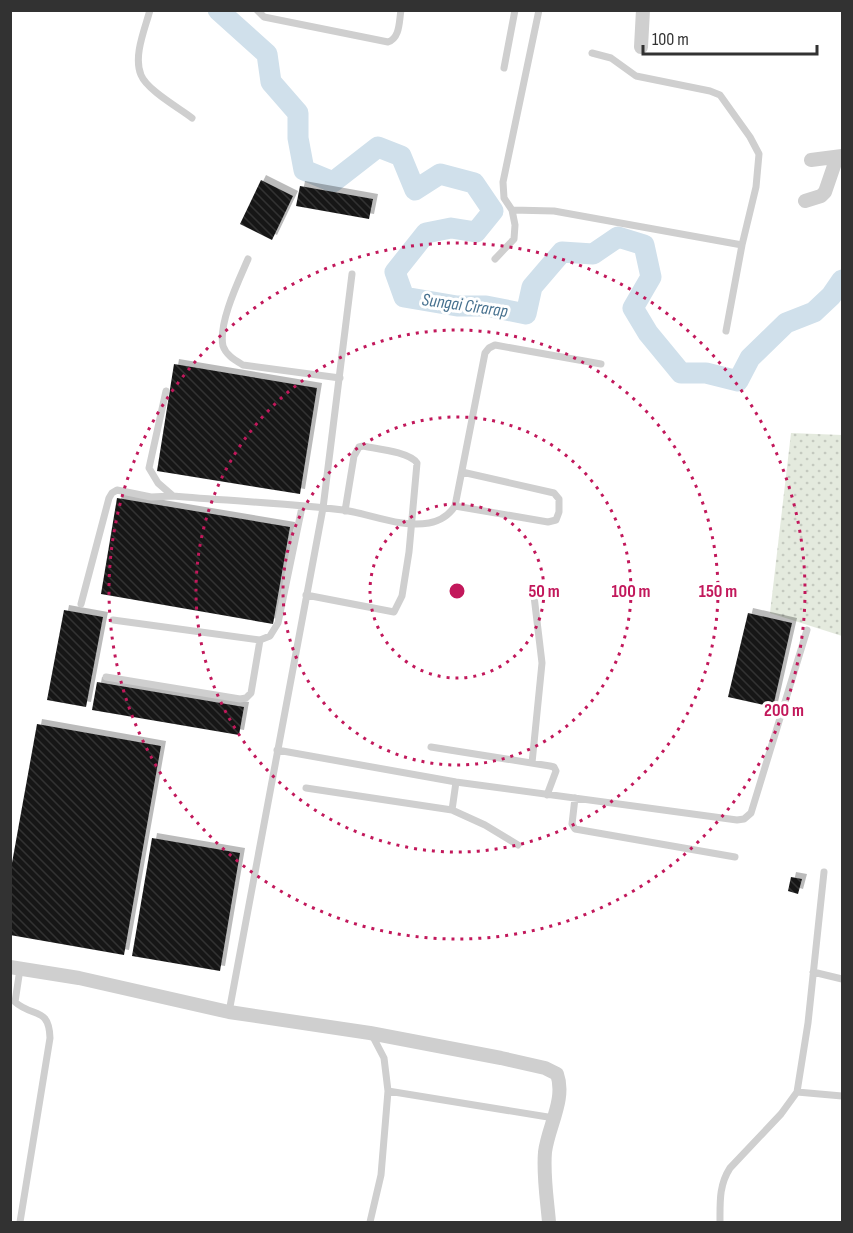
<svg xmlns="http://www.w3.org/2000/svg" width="853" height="1233" viewBox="0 0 853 1233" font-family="'Sofia Sans Condensed',sans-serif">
<defs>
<pattern id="grass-dots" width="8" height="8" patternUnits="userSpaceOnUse" patternTransform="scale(1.5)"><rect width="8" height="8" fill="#e4eade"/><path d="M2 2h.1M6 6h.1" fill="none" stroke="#c4c9bf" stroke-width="1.8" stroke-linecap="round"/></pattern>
<pattern id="building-back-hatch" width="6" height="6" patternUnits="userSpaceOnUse" patternTransform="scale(1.5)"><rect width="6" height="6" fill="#191919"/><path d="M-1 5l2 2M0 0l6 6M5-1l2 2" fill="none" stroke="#323232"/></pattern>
<filter id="shadow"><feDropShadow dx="5" dy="-5" stdDeviation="0" flood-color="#0004"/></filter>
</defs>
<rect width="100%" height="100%" fill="#fff"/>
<path fill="url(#grass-dots)" d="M791,433L842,435V636L770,613Z"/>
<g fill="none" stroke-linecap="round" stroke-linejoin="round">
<path stroke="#d0e0eb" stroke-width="21" d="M218,10L267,54L271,82L298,113V138L304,170L333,182L378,147L401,156L415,190L440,174L474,183L493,211L476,232L451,228L426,233L395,272L404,297L457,306H486L526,314L532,287L562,252L593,254L618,237L644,245L651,277L633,308L648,333L681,373H706L738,381L750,358L786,323L814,312L831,296L842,280"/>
</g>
<path fill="url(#building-back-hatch)" filter="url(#shadow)" d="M261,180L293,196L272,240L240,224Z
M300,186L373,199L369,219L296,206Z
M174,364L317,388L300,494L157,471Z
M117,498L290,527L273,624L101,594Z
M64,610L103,617L86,707L47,700Z
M748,613L792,623L773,707L728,697Z
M97,682L244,707L239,735L92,710Z
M37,724L161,746L124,955L10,935V874Z
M152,838L240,853L220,971L132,956Z
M791,877L802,879L798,894L788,891Z"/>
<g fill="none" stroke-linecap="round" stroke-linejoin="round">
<path stroke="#cfcfcf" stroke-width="7" d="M150,10C145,29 133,56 141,75C147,90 179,108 192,118
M257,10L264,17L388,42C400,38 399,22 401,10
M592,53L611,58L636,76L710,91L720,95L750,137L759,154L756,187L742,245
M504,68L515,10
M512,210L554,211L742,245L726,331
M248,259C239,280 218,323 223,346C226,355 235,360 243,365L340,378
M495,259L514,239L515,225L512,210L504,198L503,182L539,10
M166,391L149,468L158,483L173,496
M455,506L548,522L556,520L559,512V499L554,493L462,472
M306,595L394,612L402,596L409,552L417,463C409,452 378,449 363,446L359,447L354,456L345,511
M81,604L109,498L112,493L117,490L151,497L173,496C229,501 287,503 343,510C371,514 400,528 429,523C440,521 449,515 455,506L485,353L489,348L495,345L601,364
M113,620L260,640L270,636L278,623L302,507
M106,677L240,699L246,698L251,693L260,640
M431,747L550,766L554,767L556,771L547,795
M277,750L456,782L737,820L744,819L751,813L807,630
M532,763L542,663L534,596
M306,788L452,810L485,825L518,845
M575,798L572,824L575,829L735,857
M452,810L456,782
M20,969L15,1002C33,1018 49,1006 50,1038L20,1222
M813,972L842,979
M229,1012L323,508L352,274
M388,1091L554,1118
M797,1092L842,1096
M370,1222L381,1175L388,1091L384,1058L372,1035
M720,1222C720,1202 719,1185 730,1168L781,1114L797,1092L808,1023L824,872"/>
<path stroke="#cfcfcf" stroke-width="14" d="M641,47L643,10
M811,160L842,156
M805,201L821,196L825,192L837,157
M10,967L79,978L229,1012L370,1033L501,1058L545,1068L557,1074C566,1099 548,1127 545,1152C543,1175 547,1199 549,1222"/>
</g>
<g fill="none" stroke="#c2185b" stroke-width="3" stroke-dasharray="3 6">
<circle cx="457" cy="591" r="87"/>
<circle cx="457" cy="591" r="174"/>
<circle cx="457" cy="591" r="261"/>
<circle cx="457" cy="591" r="348"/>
</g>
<g text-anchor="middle" stroke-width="6" stroke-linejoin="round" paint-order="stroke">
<g font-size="18" font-style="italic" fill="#46708e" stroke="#fff">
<text transform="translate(465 305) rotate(8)" y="6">Sungai Cirarap</text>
</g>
</g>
<circle cx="457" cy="591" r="9" fill="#c2185b" stroke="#fff" stroke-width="3"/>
<g font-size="18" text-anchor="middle" font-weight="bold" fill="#c2185b" stroke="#fff" stroke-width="6" stroke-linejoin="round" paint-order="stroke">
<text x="544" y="597">50 m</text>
<text x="631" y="597">100 m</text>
<text x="718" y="597">150 m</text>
<text x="784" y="716">200 m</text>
</g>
<rect width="853" height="1233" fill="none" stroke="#323232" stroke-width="24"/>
<path d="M643 45v9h174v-9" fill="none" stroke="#323232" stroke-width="3"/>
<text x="652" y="45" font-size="18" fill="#323232" stroke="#ffffff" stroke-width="4.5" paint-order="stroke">100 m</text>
</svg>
